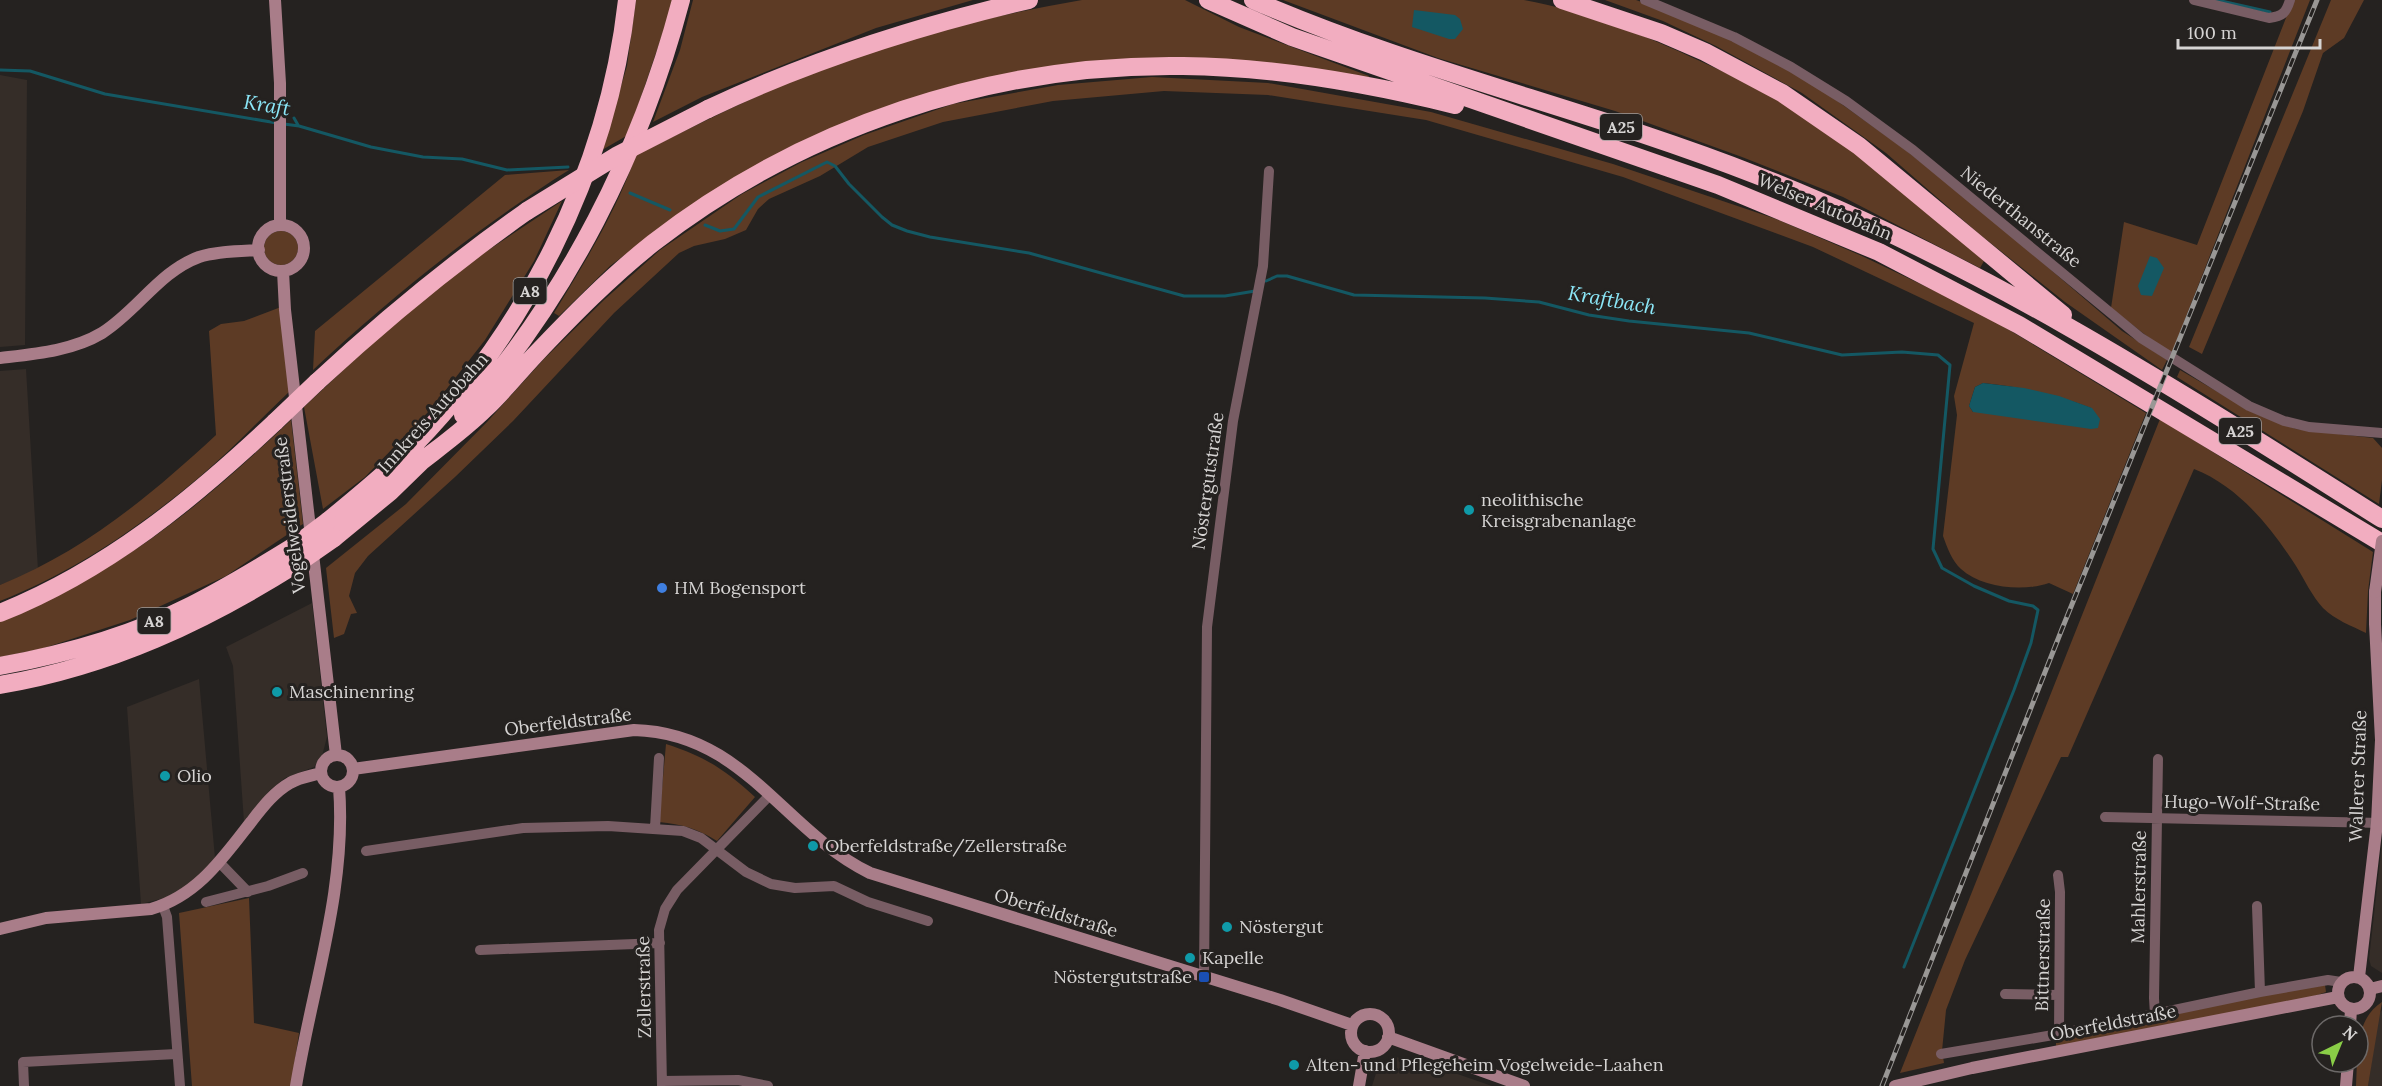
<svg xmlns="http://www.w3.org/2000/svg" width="2382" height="1086" viewBox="0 0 2382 1086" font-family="Lora,serif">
<rect width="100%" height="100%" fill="#252220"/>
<path fill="#352d28" d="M0,75L27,80L25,345L0,347Z
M26,369L38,570L0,585V371Z
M312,603L327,737L322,756L314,767L285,778L270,790L244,822L233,666L226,647Z
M199,679L215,858L196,880L172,896L141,904L127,707Z
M2382,843V973L2371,966L2369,959Z
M2382,1010V1086H2368L2379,1014Z
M1396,1057L1446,1070L1492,1086H1372L1378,1067Z"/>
<path fill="#5d3b25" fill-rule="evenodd" d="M636,0H674L628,135L602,150L627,66Z
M693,0H973L876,28L702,97L653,122L680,50Z
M1082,0H1185L1239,27L1369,76L1368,80L1193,58L1088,62L1005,76L879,109L786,149L684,210L610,266L559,316L554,313C585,262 616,212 636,155C722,112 808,69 900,41C960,23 1021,11 1082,0Z
M1283,0H1524C1585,11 1644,35 1700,61C1734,76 1769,93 1800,113C1867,155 1925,210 1984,261L1980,268L1843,197L1742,157L1615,111L1438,58Z
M1605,0H1636L1686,18L1805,78L1903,148L1994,221L2122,331L2167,360L2162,370L2065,302L1978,233L1886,153L1802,93L1716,46L1663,21Z
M2293,0H2310L2171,355L2111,308L2124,222L2197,245Z
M2331,0H2364L2344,38L2323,53L2303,111L2202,354L2189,347Z
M1152,77L1268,83L1431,112L1613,164L1776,219L1862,256L1981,313L2146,413L2073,594L2049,583C2023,592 1982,588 1961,569C1952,561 1947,547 1943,536L1957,415L1954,396L1974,323L1813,247L1623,177L1426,120L1268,95L1164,91L1053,101L943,122L868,147L820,176L769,199L758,209L746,230L725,239L694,246L679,253L614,313L513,421L455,477L368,556L355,573L349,596L357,613L351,614L344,634L334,638L326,568L406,504L487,422L544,359L604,300L660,250L742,194L802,162L864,135L953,104L1058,85ZM1983,383C2021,387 2055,394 2091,408L1973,412L1969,406L1975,387Z
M569,170C477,228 392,296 313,370L315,331L505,175Z
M562,201L534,261L485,340L431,409L365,477L323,509L304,407L383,333L460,269Z
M264 248a17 17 0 1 1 34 0a17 17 0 1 1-34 0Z
M281,307L290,391C259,420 230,452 197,479C138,528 72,573 0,601V585C84,551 150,496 216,435L209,331L221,324L244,321Z
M2180,370L2254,413L2296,429L2373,438L2382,448V480L2379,504L2177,377Z
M2160,419L2373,552L2368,591L2366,633C2352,626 2335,620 2323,608C2312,596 2304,579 2296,566C2271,527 2238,486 2194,469L2068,757H2061L1965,960L1946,1010L1942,1051L1944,1063L1900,1073Z
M291,420L303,524L226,576L130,620L41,649L0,657V621C46,601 91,579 133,551C190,514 242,466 291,420Z
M666,744C706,757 724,769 755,797L717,841C698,829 682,824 659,822Z
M249,898L254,1023L299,1033L291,1086H192L179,913Z
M2325,985L2326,992L2303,1000L2056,1048V1041L2198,1006Z
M2382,1002L2368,1086H2356C2358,1057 2354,1020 2382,1002Z"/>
<path fill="#145863" d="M1414,10L1455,15L1460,19L1463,29L1455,39H1449L1412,27Z
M2150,256L2157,258L2164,268L2152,296L2141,295L2138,286Z
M1983,383L2024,388L2059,396L2092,408L2100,419L2098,428L2091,429L1973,412L1969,406L1975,387Z"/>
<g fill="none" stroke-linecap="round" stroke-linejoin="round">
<path stroke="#145863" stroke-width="3" d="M2217,0L2270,12
M0,70L30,71L105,94L277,123
M294,118L298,125
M284,124L299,126L371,147L423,157L462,159L507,170L568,167
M630,193L670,210
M705,225L720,231L734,229L758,197L827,162L835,166L849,184L882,217L892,225L907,231L930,237L1029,253L1184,296H1225L1255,291
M1266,281L1277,276H1287L1354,295L1485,298L1539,302L1589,315L1629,321L1749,333L1842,355L1902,352L1938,355L1950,365L1933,549L1942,568L1974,586L2009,601L2033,606L2038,610L2031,643L2014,690L1904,967"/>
<path stroke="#785d64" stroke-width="10" d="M1645,0L1734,37L1791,67L1846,101L1913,150L2141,338L2249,406L2284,421L2309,427L2382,433
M2194,0L2269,18C2283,16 2286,13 2290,0
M2105,817L2382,823
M655,828L659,758
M366,851L523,828L608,826L683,831L701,838L746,872L771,884L795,888L834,886L868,902L928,921
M219,862L248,892
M2058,875L2060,892L2059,1034
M206,902L268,886L303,873
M163,906L167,917L180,1086
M2257,906L2260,992
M480,950L660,943
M1204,977L1207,627L1233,421L1263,266L1269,171
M2005,994L2058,995
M2155,1015L2154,998L2158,759
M1941,1054L2059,1034L2260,992L2328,980L2341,982
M662,1081L738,1080L768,1086
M24,1086L23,1062L176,1054
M662,1086L659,930L665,909L677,890L770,795"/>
<path stroke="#a97d89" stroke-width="12" d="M275,0L280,83V225
M258 248a23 23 0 1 1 46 0a23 23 0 1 1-46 0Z
M283,271L285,310L336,755
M0,358C34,354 72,351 102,333C137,311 160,271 199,257C217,251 240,251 259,250
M321 771a16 16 0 1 1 32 0a16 16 0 1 1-32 0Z
M353,769L634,730C745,733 782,830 870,873L1280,1000L1352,1025
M0,929L46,918L151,909C197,896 223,858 251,822C262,808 274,792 290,783C300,777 311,776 321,773
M2338 993a16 16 0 1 1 32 0a16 16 0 1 1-32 0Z
M2359,977L2377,823L2381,740L2375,624V592
M2370,989L2382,986
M1351 1033a19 19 0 1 1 38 0a19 19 0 1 1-38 0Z
M2350,1026L2351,1009
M1388,1037L1524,1086
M296,1086C312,988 347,888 339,787
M1359,1086L1365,1051
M1895,1086L1972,1068L2338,997
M2346,1086L2348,1062"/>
<path stroke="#f2adc0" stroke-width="18" d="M1208,0L1292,37L1718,185L1879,252L2019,325L2382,543
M1253,0C1416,71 1591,110 1756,175C1979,262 2181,392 2382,519
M1562,0L1661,33L1705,52L1782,93L1859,146L2063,315
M708,109C811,60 918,26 1029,0
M317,382C384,320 453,263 527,211
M463,415C567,297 641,152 681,0
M418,464C441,446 465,429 486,408C503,392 518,373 534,356C571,317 610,277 653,243C802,127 993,63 1183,66C1274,67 1366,83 1455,105
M328,521C352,501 377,481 400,459C523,339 608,172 627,0
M334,538L390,492L427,456
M0,613C107,570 192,500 275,422
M0,666C66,654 133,635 192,605C228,587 262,566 296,545
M0,685C111,666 204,622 298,563"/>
<g stroke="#999795" stroke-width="5">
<path id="rail" d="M1882,1086L2062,629L2317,0"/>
</g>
<use href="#rail" stroke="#252220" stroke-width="3" stroke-dasharray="9" stroke-linecap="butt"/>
<path stroke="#a97d89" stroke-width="12" d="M2375,592L2382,541"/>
<path stroke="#f2adc0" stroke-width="18" d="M527,211L618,155L708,109
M275,422L317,382
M296,545L328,521
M298,563L334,538"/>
</g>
<g fill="#0f9aa8" stroke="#252220" stroke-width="2">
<circle cx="1469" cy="510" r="6"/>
<circle cx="277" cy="692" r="6"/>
<circle cx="165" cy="776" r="6"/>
<circle cx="813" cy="846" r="6"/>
<circle cx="1227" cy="927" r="6"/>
<circle cx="1190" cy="958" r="6"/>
<circle cx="1294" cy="1065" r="6"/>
</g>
<circle fill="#3f7fe0" stroke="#252220" stroke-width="2" cx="662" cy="588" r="6"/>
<rect fill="#1a4fb4" stroke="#252220" stroke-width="2" x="1198" y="971" width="12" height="12" rx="3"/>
<g text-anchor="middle" stroke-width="6" stroke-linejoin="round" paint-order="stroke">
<g fill="#252220" stroke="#a19f9d" stroke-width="1.5">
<rect x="1600" y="114" width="42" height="26" rx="4.5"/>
<rect x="513.5" y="278" width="33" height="26" rx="4.5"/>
<rect x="2219" y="418" width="42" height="26" rx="4.5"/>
<rect x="137.5" y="608" width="33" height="26" rx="4.5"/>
</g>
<g font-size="16" font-weight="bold" fill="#d6d4d3">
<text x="1621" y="133">A25</text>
<text x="530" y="297">A8</text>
<text x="2240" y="437">A25</text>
<text x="154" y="627">A8</text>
</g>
<g font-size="18" fill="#d6d4d3" stroke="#252220">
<text transform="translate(1825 207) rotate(23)" y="6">Welser Autobahn</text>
<text transform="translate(2021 217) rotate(39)" y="6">Niederthanstraße</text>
<text transform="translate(433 413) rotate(-48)" y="6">Innkreis Autobahn</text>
<text transform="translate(1208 481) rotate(-82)" y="6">Nöstergutstraße</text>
<text transform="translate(290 515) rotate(-97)" y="6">Vogelweiderstraße</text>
<text transform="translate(568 722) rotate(-7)" y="6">Oberfeldstraße</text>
<text transform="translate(2358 776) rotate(-88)" y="6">Wallerer Straße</text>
<text transform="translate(2242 803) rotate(1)" y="6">Hugo-Wolf-Straße</text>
<text transform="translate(2139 887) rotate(-89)" y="6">Mahlerstraße</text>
<text transform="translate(1056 913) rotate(17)" y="6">Oberfeldstraße</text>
<text transform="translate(2043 955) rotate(-89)" y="6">Bittnerstraße</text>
<text transform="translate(644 987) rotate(-91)" y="6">Zellerstraße</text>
<text transform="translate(2113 1023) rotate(-11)" y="6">Oberfeldstraße</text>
</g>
<g font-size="18" fill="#d6d4d3" stroke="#252220" text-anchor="start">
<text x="1481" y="506">neolithische<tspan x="1481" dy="21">Kreisgrabenanlage</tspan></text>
<text x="674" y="594">HM Bogensport</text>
<text x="289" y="698">Maschinenring</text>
<text x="177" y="782">Olio</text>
<text x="825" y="852">Oberfeldstraße/Zellerstraße</text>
<text x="1239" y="933">Nöstergut</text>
<text x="1202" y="964">Kapelle</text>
<text x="1192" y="983" text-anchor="end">Nöstergutstraße</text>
<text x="1306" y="1071">Alten- und Pflegeheim Vogelweide-Laahen</text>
</g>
<g font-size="20" font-style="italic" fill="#8ce8f9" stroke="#252220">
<text transform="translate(267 105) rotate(9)" y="7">Kraft</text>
<text transform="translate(1612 300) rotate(10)" y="7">Kraftbach</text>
</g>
</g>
<g transform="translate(2340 1044) rotate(43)"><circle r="28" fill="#252220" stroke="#6c6968" stroke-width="1.5"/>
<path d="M0-4.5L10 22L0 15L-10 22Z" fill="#8ace47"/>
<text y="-9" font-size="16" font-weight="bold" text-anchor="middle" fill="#d6d4d3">N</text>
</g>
<path d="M2178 39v9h142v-9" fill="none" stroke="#d6d4d3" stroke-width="3"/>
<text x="2187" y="39" font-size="18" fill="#d6d4d3" stroke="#252220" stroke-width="4.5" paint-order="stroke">100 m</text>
</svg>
